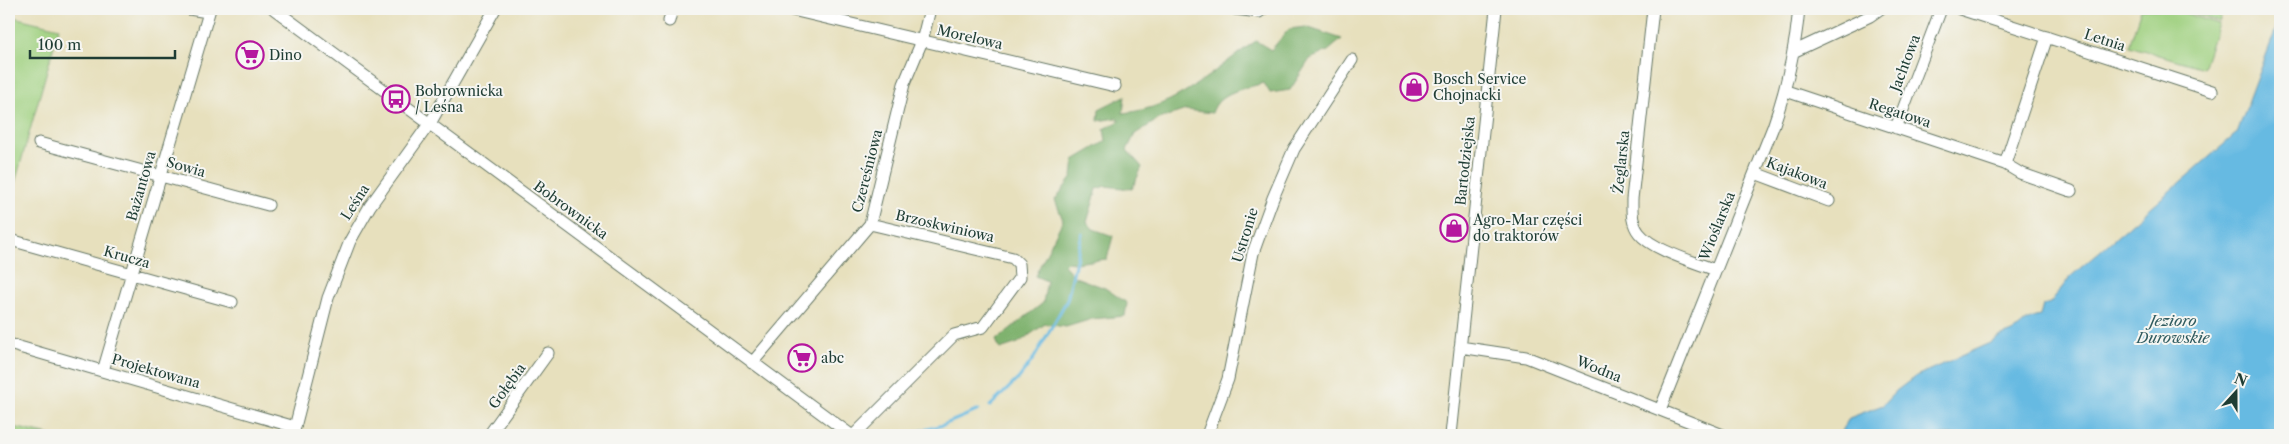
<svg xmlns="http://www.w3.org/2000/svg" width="2289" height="444" viewBox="0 0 2289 444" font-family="'Libre Caslon Text',serif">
<rect width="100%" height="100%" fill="#f6f6f2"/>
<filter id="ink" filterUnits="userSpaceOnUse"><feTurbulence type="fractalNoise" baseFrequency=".02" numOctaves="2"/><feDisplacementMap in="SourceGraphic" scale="10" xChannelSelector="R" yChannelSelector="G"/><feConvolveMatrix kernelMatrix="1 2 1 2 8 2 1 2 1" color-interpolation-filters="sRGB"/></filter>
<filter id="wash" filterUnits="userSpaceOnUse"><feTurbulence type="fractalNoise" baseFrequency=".0096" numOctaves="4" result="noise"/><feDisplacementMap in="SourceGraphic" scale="20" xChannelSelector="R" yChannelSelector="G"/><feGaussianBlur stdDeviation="1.12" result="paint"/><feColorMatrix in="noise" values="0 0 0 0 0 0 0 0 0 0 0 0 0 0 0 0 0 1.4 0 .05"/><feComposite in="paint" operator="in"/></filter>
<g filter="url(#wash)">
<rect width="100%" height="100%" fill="#e7e0bd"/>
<path fill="#9fd07f" stroke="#5f865a" d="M2141,9H2172L2218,24L2203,68L2129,46Z
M2179,9H2224L2219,22Z
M9,16L59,28L9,204Z
M9,426L50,435H9Z"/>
<path fill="#7fb26e" stroke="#4f7851" d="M1306,27L1342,39L1328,51L1310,59L1290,90L1270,93L1264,83C1244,89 1219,91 1212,113L1186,110L1159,119L1135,134L1127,150L1142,167L1132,189L1105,186L1097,189L1087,222L1093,229L1113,236L1107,259L1075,263L1067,262L1064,265L1075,277L1105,288L1127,303L1125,316L1092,319L1066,327L1045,324L1018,343L1000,349L996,340L1043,303L1047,281L1035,276L1063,220L1055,200L1072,177L1074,160L1106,141L1104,129L1120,121L1116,118L1098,121L1099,109L1125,96L1123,113C1179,108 1212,70 1256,41L1271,50L1289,29Z"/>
<path fill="#66bae2" stroke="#427c8b" d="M2280,18V435H1840L1849,418L1883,405L1896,391L1916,376L1992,342C2001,334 2009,335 2016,330C2025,323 2028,318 2040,316L2043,305L2050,303L2070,277L2237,133Z"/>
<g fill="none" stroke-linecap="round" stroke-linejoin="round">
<path stroke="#66bae2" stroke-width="3" d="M990,406L1019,378L1034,358L1067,300L1082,234
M905,435L943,425L979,410"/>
</g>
</g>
<g filter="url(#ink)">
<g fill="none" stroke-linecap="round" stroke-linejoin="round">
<g stroke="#657664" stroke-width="13">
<path id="minor" d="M189,9L208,12
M274,9L851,435
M788,9L1115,86
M1235,9L1259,12L1263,9
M1653,9L1632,199C1632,211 1631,223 1639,233C1652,250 1695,262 1715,270
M1960,9L2212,91
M669,21L672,9
M1795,51L1870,16L1880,9
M1786,91L2005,164L2020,173L2071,191
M1896,128L1941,9
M39,143L268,205
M2005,164L2047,37
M1755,173L1829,201
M14,241L232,302
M9,344L295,427
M1460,347L1526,357L1723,435
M752,363L870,224L904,84L922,41L930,9
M103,371L210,9
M1660,410L1773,127C1787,87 1795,51 1799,9
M293,435L328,298L350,241L370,206L432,120L495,9
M489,435L548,353
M854,435L954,335L983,327L1020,277L1019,264L1013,258L870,224
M1207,435L1228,379L1253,253L1273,198L1294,149L1352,60
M1451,435L1496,9"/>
</g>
<use href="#minor" stroke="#fff" stroke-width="11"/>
</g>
</g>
<defs>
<g id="supermarket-ring" transform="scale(1.4375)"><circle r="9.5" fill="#f6f6f2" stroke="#b5179e" stroke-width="1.5"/><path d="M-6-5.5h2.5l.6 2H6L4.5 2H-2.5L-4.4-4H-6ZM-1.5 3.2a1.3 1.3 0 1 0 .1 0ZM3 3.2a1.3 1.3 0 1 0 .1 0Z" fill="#b5179e"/></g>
<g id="shop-ring" transform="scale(1.4375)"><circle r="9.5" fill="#f6f6f2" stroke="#b5179e" stroke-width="1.5"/><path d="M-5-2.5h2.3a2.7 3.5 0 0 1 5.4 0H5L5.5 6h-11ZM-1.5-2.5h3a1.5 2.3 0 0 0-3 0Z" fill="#b5179e"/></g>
<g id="bus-ring" transform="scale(1.4375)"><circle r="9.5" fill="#f6f6f2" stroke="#b5179e" stroke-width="1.5"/><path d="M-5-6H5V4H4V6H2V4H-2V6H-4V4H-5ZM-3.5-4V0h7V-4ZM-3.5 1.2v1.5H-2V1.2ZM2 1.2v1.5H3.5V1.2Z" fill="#b5179e"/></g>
</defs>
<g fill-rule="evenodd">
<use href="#supermarket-ring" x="250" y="55"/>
<use href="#shop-ring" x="1414" y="87"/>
<use href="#bus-ring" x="396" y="99"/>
<use href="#shop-ring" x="1454" y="228"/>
<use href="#supermarket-ring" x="802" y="358"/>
</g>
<g text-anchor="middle" stroke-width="4" stroke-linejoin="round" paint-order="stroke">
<g font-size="14" fill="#1f3d34" stroke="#f6f6f2">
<text transform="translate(970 37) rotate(13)" y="5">Morelowa</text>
<text transform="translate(2105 40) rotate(18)" y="5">Letnia</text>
<text transform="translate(1905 63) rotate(-69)" y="5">Jachtowa</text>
<text transform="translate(1900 113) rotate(18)" y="5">Regatowa</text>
<text transform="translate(1465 161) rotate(-84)" y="5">Bartodziejska</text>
<text transform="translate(1621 162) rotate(-84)" y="5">Żeglarska</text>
<text transform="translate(186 167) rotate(16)" y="5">Sowia</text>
<text transform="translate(867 171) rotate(-76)" y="5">Czereśniowa</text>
<text transform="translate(1797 173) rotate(21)" y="5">Kajakowa</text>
<text transform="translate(141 186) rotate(-74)" y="5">Bażantowa</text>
<text transform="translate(355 202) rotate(-57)" y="5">Leśna</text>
<text transform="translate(571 210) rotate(36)" y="5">Bobrownicka</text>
<text transform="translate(945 226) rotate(13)" y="5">Brzoskwiniowa</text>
<text transform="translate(1717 226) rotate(-68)" y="5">Wioślarska</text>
<text transform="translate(1245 235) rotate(-73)" y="5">Ustronie</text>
<text transform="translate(127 257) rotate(16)" y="5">Krucza</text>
<text transform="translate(1599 369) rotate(22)" y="5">Wodna</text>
<text transform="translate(156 371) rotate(16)" y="5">Projektowana</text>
<text transform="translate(507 386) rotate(-54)" y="5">Gołębia</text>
</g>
<g font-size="14" fill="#1f3d34" stroke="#f6f6f2" text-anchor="start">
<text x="269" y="60">Dino</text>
<text x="1433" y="84">Bosch Service<tspan x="1433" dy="16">Chojnacki</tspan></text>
<text x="415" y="96">Bobrownicka<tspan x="415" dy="16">/ Leśna</tspan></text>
<text x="1473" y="225">Agro-Mar części<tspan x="1473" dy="16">do traktorów</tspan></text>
<text x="821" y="363">abc</text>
</g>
<g font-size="15" font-style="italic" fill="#315c60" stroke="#f6f6f2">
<text x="2173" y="326">Jezioro<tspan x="2173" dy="17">Durowskie</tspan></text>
</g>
</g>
<rect width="2289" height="444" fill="none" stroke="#f6f6f2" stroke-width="30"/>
<g transform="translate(2236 392) rotate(21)" stroke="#f6f6f2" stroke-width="4" paint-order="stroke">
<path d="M0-4L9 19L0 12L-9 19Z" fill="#1f3d34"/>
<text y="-8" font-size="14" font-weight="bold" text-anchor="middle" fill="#1f3d34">N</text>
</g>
<path d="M30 50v8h145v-8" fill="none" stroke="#1f3d34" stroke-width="2.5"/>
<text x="38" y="50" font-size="15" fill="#1f3d34" stroke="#f6f6f2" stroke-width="4" paint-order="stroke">100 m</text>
</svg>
